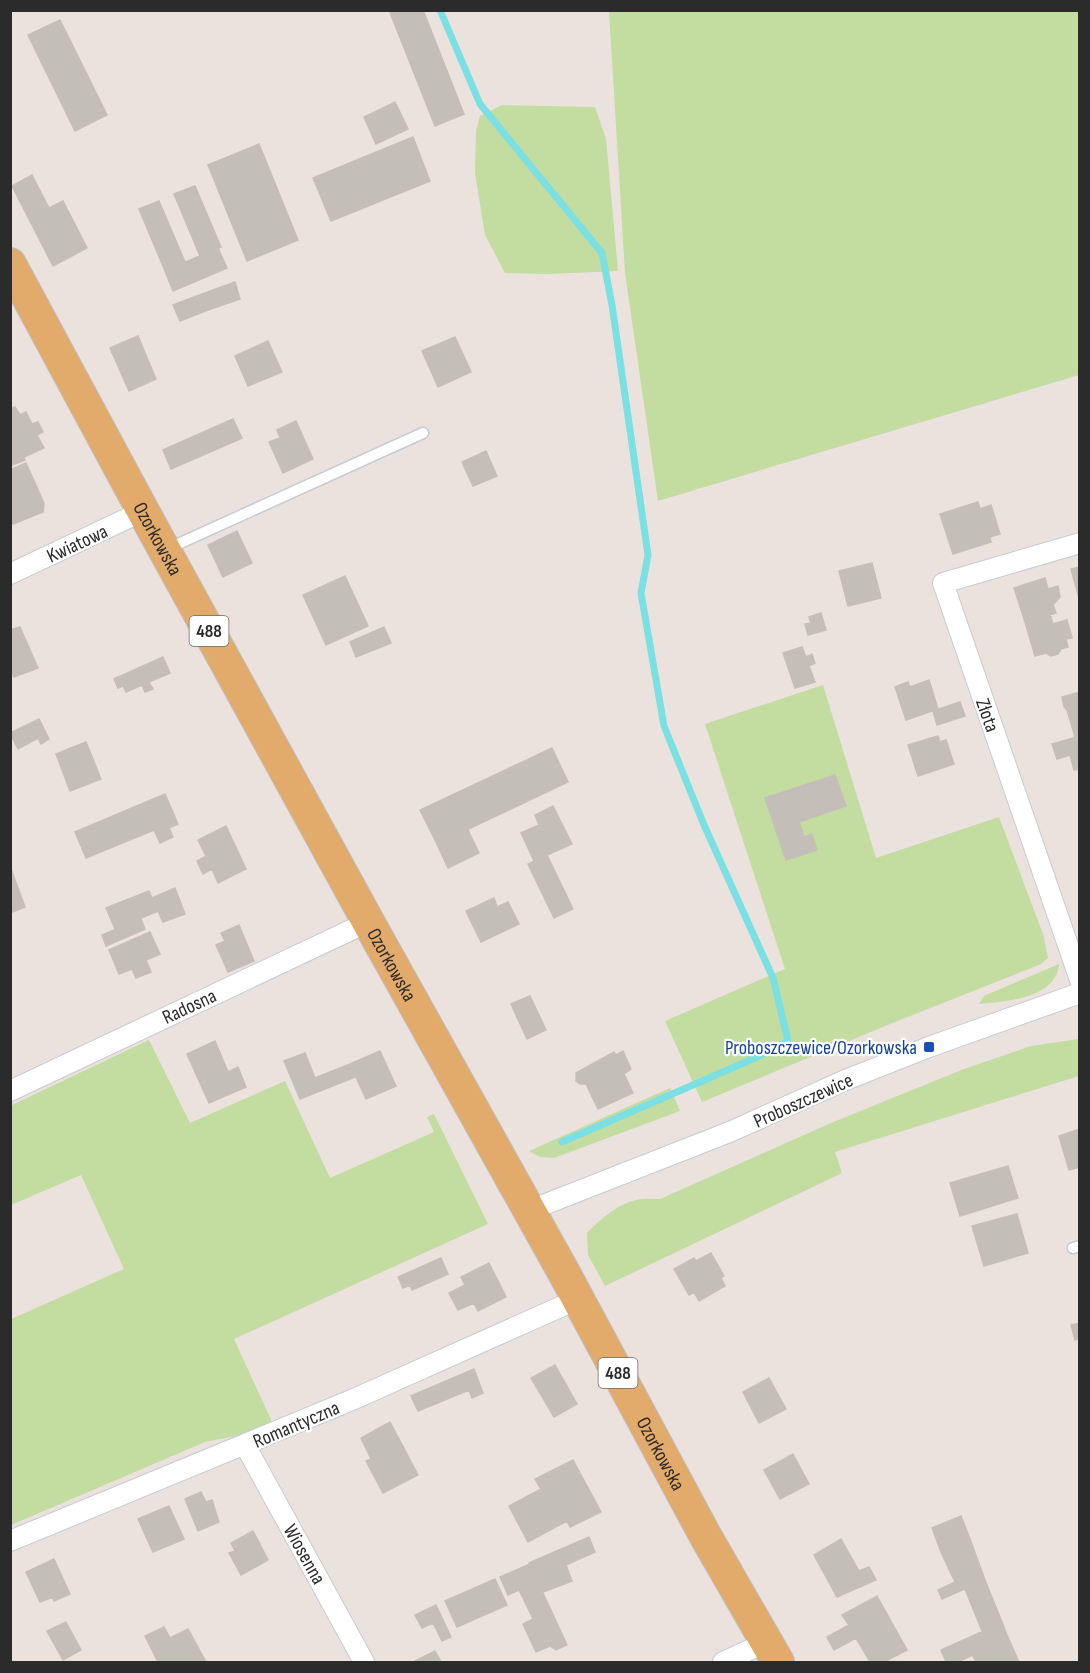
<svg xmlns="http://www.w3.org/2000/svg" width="1090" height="1673" viewBox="0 0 1090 1673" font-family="'Sofia Sans Condensed',sans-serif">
<rect width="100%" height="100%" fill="#ebe2de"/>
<path fill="#c3dca0" d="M609,11H1079V375L658,501L625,273Z
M502,105L595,107L606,139L618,271L547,274L505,273L485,235L475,173L476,131L480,116Z
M823,685L876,858L999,817L1043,934L1048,958L1041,964L890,1024L702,1102L665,1021L785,969L705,724Z
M1059,964C1056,999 1006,1001 979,1004L984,996Z
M1079,1039V1076L835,1152L842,1173L605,1286L588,1255L587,1233C599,1220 618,1204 636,1200C643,1198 652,1199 660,1199L831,1123L964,1069L1031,1046Z
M149,1040L190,1123L285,1081L330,1178L434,1132L427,1117L434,1114L488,1224L234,1339L273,1424L250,1433L205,1442L11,1525V1319L124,1269L81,1175L11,1205L10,1106Z
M670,1088L680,1111L554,1158L540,1157L529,1151Z"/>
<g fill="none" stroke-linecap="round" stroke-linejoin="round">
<path stroke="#7be0e3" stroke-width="7" d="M440,10L480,104L602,253L612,305L648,555L641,593L664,726L704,825L773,978L788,1041L755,1058L562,1142"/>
</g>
<path fill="#c4beb9" stroke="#c6beb8" stroke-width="1.5" d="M389,10H423L464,114L435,126Z
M60,20L107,115L75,131L28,35Z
M395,102L408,129L376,144L364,117Z
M413,137L430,181L331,221L313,178Z
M259,144L298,240L247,261L208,165Z
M32,175L49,208L63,201L87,248L53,266L12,186Z
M195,186L221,247L200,256L174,194Z
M159,201L185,262L165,271L139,209Z
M218,248L227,268L173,291L165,271Z
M235,282L240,299L208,310L202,294Z
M202,294L208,310L180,321L173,305Z
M138,336L156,379L129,391L110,348Z
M455,337L471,372L438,387L422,351Z
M268,341L282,372L248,386L235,356Z
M15,407L20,415L26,412L32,424L38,422L43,432L37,435L44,448L24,457L25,460L10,466V409Z
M233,419L242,438L171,469L163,450Z
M296,421L313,459L283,473L269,442L280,438L277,430Z
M486,451L497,476L473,486L462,462Z
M26,463L44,503L43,512L13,524L10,520V470Z
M978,502L980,509L991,505L1000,534L990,537L991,542L953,554L940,514Z
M237,531L252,563L223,577L208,545Z
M872,563L881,598L848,606L839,571Z
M1080,567V602L1071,569Z
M345,576L368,626L326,645L303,595Z
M1045,578L1048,589L1058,586L1060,597L1053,605L1056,613L1025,622L1014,588Z
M821,613L826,630L808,635L805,624L811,623L809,617Z
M1050,614L1053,624L1067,620L1072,638L1066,639L1068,647L1061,649L1058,654L1051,656L1046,653L1035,656L1025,622Z
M20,627L38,668L14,677L10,668V630Z
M384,627L391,643L356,657L350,642Z
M802,647L806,657L812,654L815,663L809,666L815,682L795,688L783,653Z
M163,657L170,673L149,682L153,689L145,692L142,685L126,692L123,686L118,688L114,679Z
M929,680L938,709L906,720L895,687L908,682L910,687Z
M1080,692V736L1075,737L1067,710L1064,707L1062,697Z
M960,702L965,716L937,725L933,711Z
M39,719L49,739L41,744L38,738L18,749L10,733Z
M938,736L940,742L946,740L954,764L918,776L908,745Z
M1080,736V769L1074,770L1070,755L1057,759L1052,744Z
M86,742L101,779L70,791L56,754Z
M552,748L568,782L437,844L420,810Z
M835,775L846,806L799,822L804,837L812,834L817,850L786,860L765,798Z
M165,794L178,824L169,828L173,837L160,843L154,830L86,858L75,832Z
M553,806L572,844L534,861L521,833L539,825L535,815Z
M226,826L246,869L218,883L212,869L203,874L197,861L206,856L198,840Z
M468,830L479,853L448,868L437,844Z
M547,855L573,909L554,918L528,864Z
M10,866L25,907L10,913Z
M175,888L185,914L163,922L158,911L115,929L106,908L149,891L152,898Z
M494,898L497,907L508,902L519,924L481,942L466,911Z
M141,919L145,929L106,946L102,935Z
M239,925L254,961L228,972L216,945L225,941L221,933Z
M150,932L160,954L146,960L151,972L136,978L132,969L119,974L109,950Z
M530,996L546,1030L527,1039L511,1004Z
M215,1041L228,1072L238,1067L246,1087L209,1103L187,1054Z
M380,1051L396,1086L366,1099L350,1064Z
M623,1051L631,1069L624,1074L633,1093L598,1109L586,1084H580L576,1081V1073L614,1052L616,1055Z
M305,1053L315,1078L350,1064L355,1077L300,1099L284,1061Z
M1080,1129V1167L1069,1170L1059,1136Z
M1008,1166L1018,1198L960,1216L950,1183Z
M1017,1214L1028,1253L984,1266L972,1226Z
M711,1253L724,1276L721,1278L725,1286L699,1301L694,1292L689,1295L674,1269L694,1258L696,1261Z
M441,1258L448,1274L412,1290L410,1285L403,1288L398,1277Z
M489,1263L506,1297L478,1311L474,1303L458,1310L449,1293L465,1285L461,1277Z
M1080,1323V1338L1075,1340L1071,1325Z
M555,1365L577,1404L554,1417L531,1378Z
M474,1369L483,1393L472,1398L469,1390L418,1411L411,1396Z
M769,1378L786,1409L759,1423L743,1392Z
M390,1422L418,1475L383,1493L366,1461L371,1459L361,1438Z
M793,1454L809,1484L780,1499L764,1470Z
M573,1460L601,1512L570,1527L567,1521L528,1542L509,1506L541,1489L535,1479Z
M201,1492L206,1502L212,1500L219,1522L198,1531L185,1499Z
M169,1506L184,1539L153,1552L138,1519Z
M961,1516L970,1539L941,1552L932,1528Z
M253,1531L268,1560L241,1575L229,1553L235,1551L231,1543Z
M589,1537L595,1552L566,1565L572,1581L543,1592L529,1563Z
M841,1539L859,1571L869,1567L876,1580L837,1597L814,1555Z
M970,1539L985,1580L942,1599L938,1590L955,1582L941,1552Z
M54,1559L70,1594L54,1601L53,1597L40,1602L26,1572Z
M530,1564L543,1593L525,1602L519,1590L508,1595L500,1577Z
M495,1579L507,1605L457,1627L445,1601Z
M985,1580L1002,1622L982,1631L965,1589Z
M543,1593L567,1645L556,1650L550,1646L536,1652L523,1624L533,1619L525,1602Z
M877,1596L907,1650L884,1662H870L856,1638L834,1650L827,1637L849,1625L842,1615Z
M436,1605L451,1637L442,1641L433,1623L422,1628L415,1615Z
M66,1622L81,1650L63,1660L47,1631Z
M1002,1622L1007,1635L1019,1662H993L987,1649L975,1654L968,1638Z
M164,1627L170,1638L188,1629L206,1662H158L145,1636Z
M968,1638L975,1654L958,1662H946L941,1650Z
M987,1649L993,1662H976L973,1656Z
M435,1651L441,1662H413Z"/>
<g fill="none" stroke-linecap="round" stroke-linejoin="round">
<g stroke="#c6cbd3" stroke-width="13">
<path id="service" d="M167,549L423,433
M1073,1248L1080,1246"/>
</g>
<g stroke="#c6cbd3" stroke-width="22">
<path id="minor" d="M1080,543L943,583L1080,980
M10,574L143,511
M10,1091L368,922
M528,1211L732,1131L843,1081L929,1047L1080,993
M245,1445L364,1662
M10,1541L354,1399L578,1299
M723,1662L767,1642"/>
</g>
<g stroke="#bfbfbf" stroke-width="34">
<g id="primary">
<path id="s1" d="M10,264L143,511L370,925L563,1271L706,1537L778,1662"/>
</g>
</g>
<use href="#service" stroke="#fff" stroke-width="10"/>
<use href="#minor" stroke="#fff" stroke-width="20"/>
<use href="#primary" stroke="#e3ab6b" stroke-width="32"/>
</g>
<rect fill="#1a4fb4" stroke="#fff" stroke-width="2" x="923" y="1041" width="12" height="12" rx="3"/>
<g text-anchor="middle" stroke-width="4.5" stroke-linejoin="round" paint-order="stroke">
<g fill="#fff" stroke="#6b6b6b" stroke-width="1.5">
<rect x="189.5" y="616" width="39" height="30" rx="4.5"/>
<rect x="598.5" y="1358" width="39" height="30" rx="4.5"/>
</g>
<g font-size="18" font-weight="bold" fill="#2b2b2b">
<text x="209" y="637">488</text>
<text x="618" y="1379">488</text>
</g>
<g font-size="20" fill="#2b2b2b" stroke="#fff">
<text dy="7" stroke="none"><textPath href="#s1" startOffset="312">Ozorkowska</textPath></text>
<text transform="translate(77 543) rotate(-25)" y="7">Kwiatowa</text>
<text transform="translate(988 715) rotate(71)" y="7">Złota</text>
<text dy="7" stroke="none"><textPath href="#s1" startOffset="798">Ozorkowska</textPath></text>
<text transform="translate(189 1006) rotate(-25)" y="7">Radosna</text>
<text transform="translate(803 1100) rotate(-24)" y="7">Proboszczewice</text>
<text transform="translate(296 1424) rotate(-23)" y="7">Romantyczna</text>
<text dy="7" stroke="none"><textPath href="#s1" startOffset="1356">Ozorkowska</textPath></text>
<text transform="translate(305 1554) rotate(61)" y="7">Wiosenna</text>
</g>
<g font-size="20" fill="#164399" stroke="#fff" text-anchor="end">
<text x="917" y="1054">Proboszczewice/Ozorkowska</text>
</g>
</g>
<rect width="1090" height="1673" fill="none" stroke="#2b2b2b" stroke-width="24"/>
</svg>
